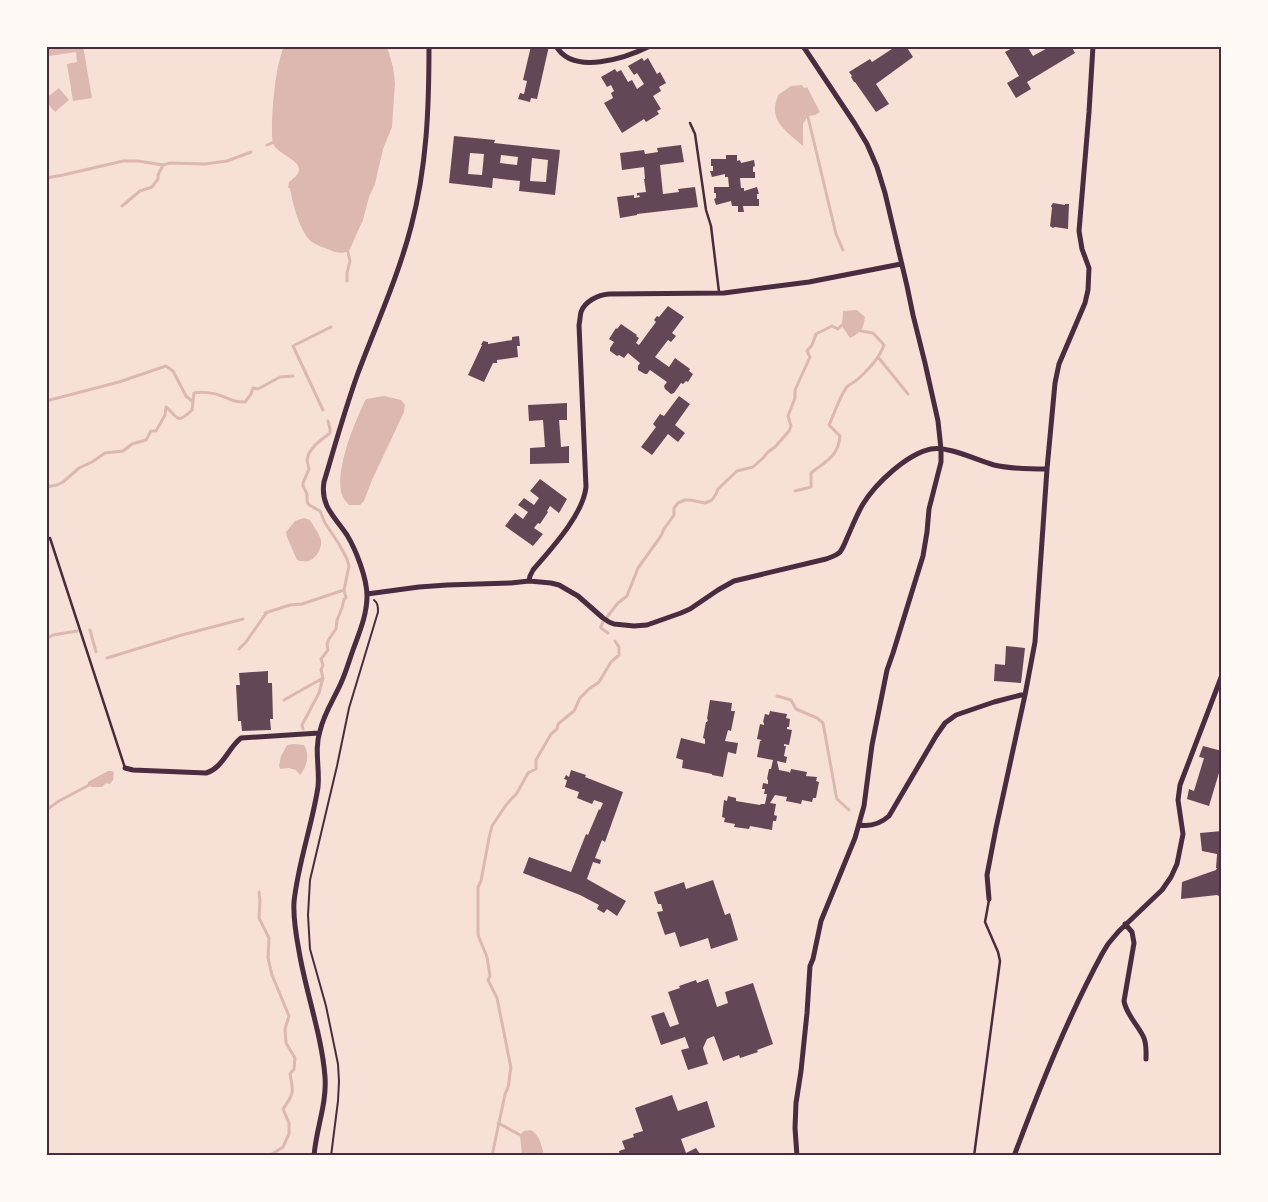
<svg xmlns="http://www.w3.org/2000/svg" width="1268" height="1202" viewBox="0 0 1268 1202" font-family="'Roboto Condensed',sans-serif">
<rect width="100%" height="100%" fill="#f7e1d7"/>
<path fill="#dcb8b0" d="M48,46H83L92,98L73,101L67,64L77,62L76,52L49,56Z
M284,46H387L393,67L395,83L392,127L383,149L375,184L369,197L363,220L349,251C342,254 336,253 330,250C324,248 317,245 312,242C300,233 292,202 290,188H288L289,182C317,162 278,158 273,143C272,140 272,134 272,131C272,108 275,68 284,46Z
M802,85L803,87L805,88L807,87L820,112L815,115L808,116L803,124V146C792,136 776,126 775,111C774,106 777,100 778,95L791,86Z
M59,88L69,100L55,112L46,102V98Z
M857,310L865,317C863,330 861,332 850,338L842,326L843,311Z
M384,396L401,400L405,405L404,412L372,480L364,501L360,505H349C346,502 343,498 342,495C334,471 355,421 366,399Z
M304,518L310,520C313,526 320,534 321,541C322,549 316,558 309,561C305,562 300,561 297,560L287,537L286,532L295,521Z
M294,744L304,745C310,754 307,767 300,775L296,770L289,768L280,769L279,766L281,756L287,745Z
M108,771H112L114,773L113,780L110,784L106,783L102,787H92L88,785V782Z
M531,1130C540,1135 542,1147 544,1156H522L520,1135L524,1131Z"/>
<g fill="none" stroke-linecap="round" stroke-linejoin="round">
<path stroke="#dcb8b0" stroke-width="3" d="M807,113L836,234L843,250
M267,145L276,141
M46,178L63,175L123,161H138L163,165L170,163L205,164L227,161L251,152
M122,206L140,191L152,187L158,179V175L163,165
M347,248L350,261L347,273V281
M878,357L908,394
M46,401L119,382L166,366L173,371L186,396L193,402
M323,410L293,346L331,327
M46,487L57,485L63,482L79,468L92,462L105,453L123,451L132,444L146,440L151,431H156L165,415L166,407C179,418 176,425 192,410L194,393C202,391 214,393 222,396C232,400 234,402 245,402L251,394L253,388L258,389L280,377L293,376
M795,491L811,487V473C826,461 838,457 840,436L829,425C834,415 841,392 848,386C851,383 855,382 858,379C868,370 880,357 884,345L873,333L861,331L859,328
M265,613L290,605L302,604L344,590
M607,617L618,603L627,596L638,568L661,536L664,529L674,515V508L678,503L685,500H690L705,503L712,500L716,494L718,489L737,471L753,467L763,458L768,452L775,447L789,431L791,426L788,416L795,398V390L810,357L807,351L812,345L816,334L832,326L838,329L845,322
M603,622L601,626V628L608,633
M90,630L96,652
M46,639L53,635L77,631
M239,649L246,642L267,612
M107,658L182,635L243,619
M777,696L791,700L796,709L817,718L823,723L836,795L837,799L849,810
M284,700L323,678
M303,729L302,725L319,693L323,678L321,670L323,665L321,659L328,650L327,644L329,639L336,629L337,620L342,608L344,599L346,598L344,590L349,566L347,559L339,544L325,523L320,511L311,506L308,504L307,500V494L303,486V483L309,469L307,460L309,453L316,444L330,433V429L328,421
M46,810L59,801L91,784
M259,892L260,901L259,918L269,938L268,958L272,975L289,1016L285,1029L286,1043L295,1058L294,1069L290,1074C294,1092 294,1094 283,1109L289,1123V1134L283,1147L269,1156
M498,1123L520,1135
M492,1156L505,1094C511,1084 508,1080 511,1068L497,998L488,980L490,976L487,957L478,935V887L481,881L489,838L492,826L506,805L517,793L528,773L536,769V760L551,734L557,729L558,724L574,711L580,698L589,689L599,682L611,662L619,655V647L615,641"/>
</g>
<path fill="#644757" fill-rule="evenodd" d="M531,46H549L537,99L531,98L530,102L518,99L520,93L524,94L527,81L523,80Z
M900,46H906L913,57L876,84L889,104L876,112L855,82H854L851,77L852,76L849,72L870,59L872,62L895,47L896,49Z
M1016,46H1027L1033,56L1051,46H1071L1075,53L1027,82L1031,89L1016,98L1007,83L1019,76L1005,52Z
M642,58L644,61L648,58L657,74L660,72L666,83L659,87L661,91L653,96L661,109L657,111L659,114L646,122L644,119L622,133L604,103L613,98L611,93L614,91L611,85L607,87L601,77L615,69L617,72L621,70L628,82L632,80L637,89L644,84L637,73L634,75L628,66Z
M454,136L495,140L494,143L560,150L555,195L519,191L520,181L493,178L492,188L449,183ZM470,153L484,154L482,175L468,174ZM501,155L518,157L517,165L500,163ZM532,158L548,160L546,182L530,181Z
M681,145L684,162L660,165L663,194L679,192L678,189L695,187L698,207L637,214V215L620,218L617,197L634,195V198L640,197L639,195L637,196V193L646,192L644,179H645L644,167L622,170L620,153L644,150L645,154L658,152L657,148Z
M726,155H737V161L740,160L741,163L754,160L755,166L753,167V172H755V178H740L741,188H744V191L757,187L759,194H757V199H759V206H743L744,212H738V206H732L731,201L716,205L714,199L716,198V193H714V187H729L728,177H725V174L712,177L710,171H713V166H711V159H726Z
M1053,203L1065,205V204H1069L1068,229L1055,227L1053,228L1050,226L1052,208L1051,206Z
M668,306L684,317L672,333L676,336L671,342L668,340L655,357L669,367L675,358L690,369L689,371L693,374L688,382L686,381L683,384L681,383L674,393L671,394L665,389L664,386L667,382L650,370L647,374H645L638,370V366L640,363L628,353L624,358L619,355L617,356L610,351V348L614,342L609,339L616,328L617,329L621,324L637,335L636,336L639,338L636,343L639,345L656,322L654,320L657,316L659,317Z
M519,336L520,346H517L518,357L497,360V363H493L484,382L468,375L482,345H481L483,341L488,342V344L512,340V337Z
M679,396L690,404L675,425L685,433L678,442L668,434L652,455L641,447L656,427L653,424L660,414L664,416Z
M567,403V420H559L560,432L561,447L569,446V463L530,464V448L545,447L543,420L529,421L528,405Z
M540,479L567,499L559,513L550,506L547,511L548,512L540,524L538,523L534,528L543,534L533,546L505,526L515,513L523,519L528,512L518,505L524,498L534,505L539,498L530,491Z
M1006,646L1025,648L1021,683L994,681L995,664L1005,665Z
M268,671V683H272L273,719H270L271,730L242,731L241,721H238L236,685H240L239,673Z
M710,700L732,703L731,711H735L731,731L728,730L725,741L738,743L736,754L728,752L723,777L712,775V774L682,768L683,760L676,758L681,738L705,744V739L703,738L706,722H707L708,720L707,719Z
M770,711L787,714L786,718L790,719L789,727H787V729L792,730L789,745L784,744V746H786L784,756L787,757L786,763L777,761L779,770L789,772L790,773L791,769L807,772L806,776L817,777L816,781L819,782L816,798H813L812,802L802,800L801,804L786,801L787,797L775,795L770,803L776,804L774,815L777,816L776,821H773L772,830L750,826L749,829L734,827L735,824L724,822L725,818L722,817L724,800L727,801L728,796L736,798V801L760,805L761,804H765L767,794H764L765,789H762L763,783L768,784V780L767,779L769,769H771L773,760L757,757L760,741L762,740L757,739L760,724L764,725V723L763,722L765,714L769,715Z
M1203,746L1222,751V763L1209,806L1187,799L1189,789L1194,791L1204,758L1199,757Z
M571,770L586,775L585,777L623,792L605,842L602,840L595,858L601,860L600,864L593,862L587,879L626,901L617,916L607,909L604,913L597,909L599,905L580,895L523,873L529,857L571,872L586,834L588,835L599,809L600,810L603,803L594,800L592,804L577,798L579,792L565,787L567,780L564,779L566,775L569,777Z
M1222,831V898L1217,895L1181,899L1182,882L1216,870L1217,868H1216L1217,855V854L1202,851L1200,833Z
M713,880L725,915L730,913L738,940L711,949L708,938L680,947L675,932L665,935L657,912L663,911L661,904H658L654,892L684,882L686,889Z
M708,979L717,1007L728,1003L725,992L753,983L773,1044L757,1050L758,1052L740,1058L739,1055L723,1061L714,1036L707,1039L703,1048L708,1064L688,1070L681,1050L689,1048L685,1037L661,1045L651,1016L664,1012L670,1027L679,1024L668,992L680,988L679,986L696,980L697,983Z
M672,1095L678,1111L707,1101L715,1127L681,1139L686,1153L696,1148L700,1154L698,1156H620L619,1151L625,1149L622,1141L634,1137L633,1134L643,1131L635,1108Z"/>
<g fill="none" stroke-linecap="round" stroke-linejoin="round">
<path stroke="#4a2c40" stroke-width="2" d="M331,1156L338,1101L339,1081L338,1064L326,1006L310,949L308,915L310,880L337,766L349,708L378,612C378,607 378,603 374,600"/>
<path stroke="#4a2c40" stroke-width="2.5" d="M690,123L695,134L706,210L711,226L719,292
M50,538L125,768
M974,1156L1000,961L998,952L985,922L989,900"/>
<path stroke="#4a2c40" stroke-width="5" d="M556,46C573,76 626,58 650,46
M529,581L530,576L533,570C551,549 583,515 586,487L579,325C580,321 580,316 581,312C585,301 598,295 609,294L724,293L809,282L901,264
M367,594L419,587L447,585L511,583L529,581L551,583L559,585L578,596L603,618L609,622L614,624L634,626L647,625L681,613L690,609L718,590L734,581L826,559C831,557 836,556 840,552C843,548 845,543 847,538C852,527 857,514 863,504C876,483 907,454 931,449C949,446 976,460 994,465C1011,469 1029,469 1047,469
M125,768L133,770L206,773C223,768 228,748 241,738L319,733
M859,825C871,827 880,824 889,816L936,736L945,723L956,715L994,702L1021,695H1025
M989,899L987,875L996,828L1025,695L1035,642L1047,469L1055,383L1059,364L1085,303L1088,290L1089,268L1082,249L1079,231L1089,112L1093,46
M1125,924L1132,932L1134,943L1124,1001C1126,1014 1137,1024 1143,1036C1147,1043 1146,1051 1146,1059
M314,1156C316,1129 327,1104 325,1077C322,1036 306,993 299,951C296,935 293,919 294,902C298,863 312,826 318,787C320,769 314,749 320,731C324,713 334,699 341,683C346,672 349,661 353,650C359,633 367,615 367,596C367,578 356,550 347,535C335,517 320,506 324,482C335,445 345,409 358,373C376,325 398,277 411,227C427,166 429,108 429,46
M797,1156L795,1128L796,1103L801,1071L807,1013L810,966L813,959L821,921L855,838L864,806L872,745L887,670L893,653L923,556L927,532L929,509L941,462V449L938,421L925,363L913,315L907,286L885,193L877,167L867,144L855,124L803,46
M1014,1156C1040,1087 1067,1019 1102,954L1108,944L1119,931L1162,890L1171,877L1177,864L1183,834L1178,800L1180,785L1222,675"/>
</g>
<rect width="1268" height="1202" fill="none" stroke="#fffaf5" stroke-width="95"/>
<rect x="48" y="48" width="1172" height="1106" fill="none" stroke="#4a2c40" stroke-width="2"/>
</svg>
